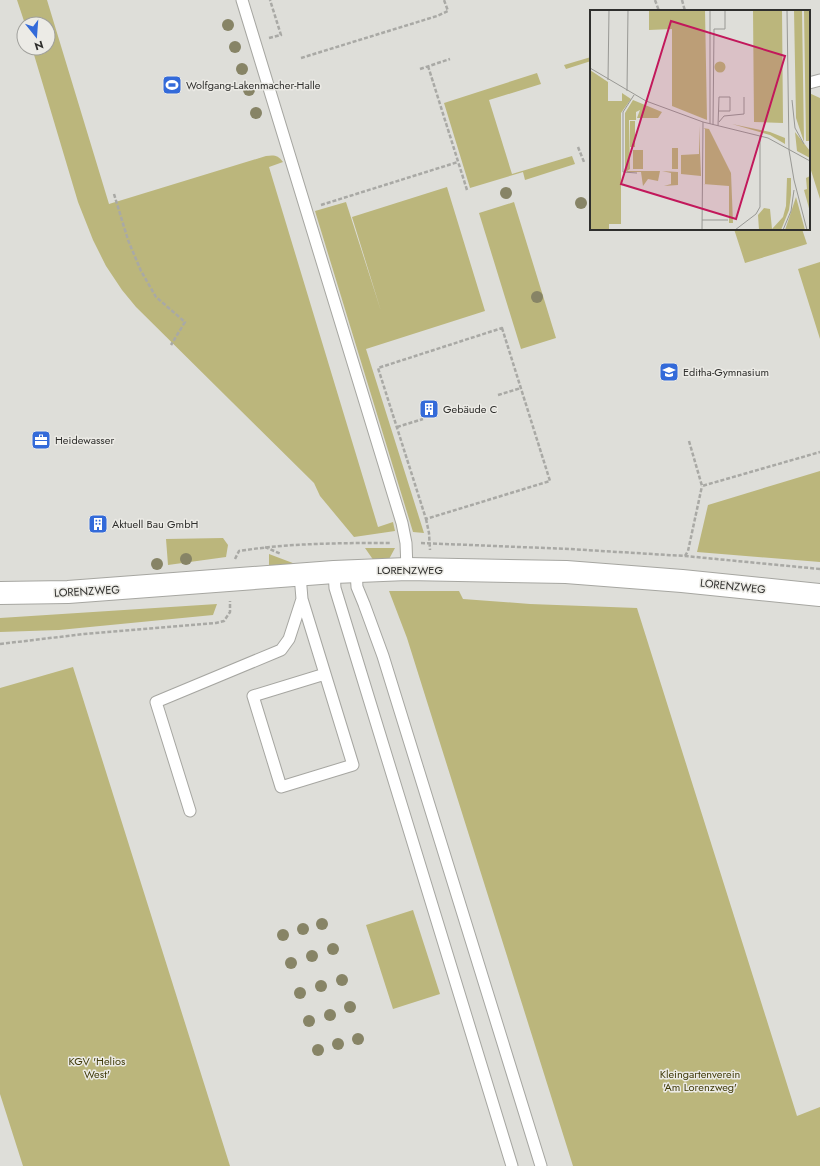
<svg xmlns="http://www.w3.org/2000/svg" width="820" height="1166" viewBox="0 0 820 1166" font-family="Jost,sans-serif">
<rect width="100%" height="100%" fill="#deded9"/>
<path fill="#bbb67c" d="M17,0H47L109,204L266,156C274,155 278,155 283,162L269,167L378,527L393,522L395,531L354,537L320,496L314,483L136,307L122,290L106,266L93,240L78,202L32,48H48V24H25Z
M591,57V61L566,69L564,65Z
M537,73L541,84L489,100L512,174L572,156L575,164L525,180L523,172L470,188L444,103Z
M809,93L820,98V199L809,164Z
M447,187L485,311L366,349L424,533L413,532L315,211L346,202L381,311L352,217Z
M514,202L556,338L521,349L479,213Z
M734,229H802L807,244L745,263Z
M820,262V339L798,269Z
M820,471V562L697,552L708,505Z
M223,538L228,545L226,557L168,565L166,539Z
M365,548H395L388,561H374Z
M269,554L298,565L269,568Z
M389,591H459L463,599L530,604L637,608L797,1116L820,1107V1166H573L407,638Z
M217,604L213,615L59,630L0,632V618Z
M73,667L230,1166H23L0,1094V688Z
M413,910L440,994L393,1009L366,925Z"/>
<g fill="none" stroke-linecap="round" stroke-linejoin="round">
<g stroke="#a6a6a1" stroke-width="13">
<path id="lane" d="M242,0L402,523L406,543L407,569
M809,83L820,80
M356,571L357,587L364,604L383,656L541,1166
M334,572L335,588L512,1166
M300,575L302,599L353,765L281,787L253,696L325,674
M190,811L156,702L281,650L289,639L302,599"/>
</g>
<g stroke="#a6a6a1" stroke-width="24">
<path id="street" d="M0,593L68,592L334,572L407,569L566,572L682,581L820,595"/>
</g>
<path stroke="#a9a9a5" stroke-width="2.5" stroke-dasharray="4 2" stroke-linecap="butt" d="M655,0L659,11
M682,0L685,11
M269,38L281,35L270,0
M301,58L437,16L448,11L444,0
M428,66L467,190
M420,69L450,59
M578,147L584,162
M114,194L128,240L141,271L156,297L185,322L171,345
M321,205L458,162
M502,328L550,481L426,519L378,368Z
M498,395L521,388
M397,427L423,419
M689,441L702,486L820,452
M426,519L429,533L430,550
M421,543L569,549L685,556L820,569
M265,547L281,554
M685,556L688,551L702,486
M235,559L239,551C290,543 340,543 390,543
M0,644L84,634L216,623L224,621L230,612V601"/>
<use href="#lane" stroke="#fff" stroke-width="11"/>
<use href="#street" stroke="#fff" stroke-width="22"/>
</g>
<g fill="#878466">
<circle cx="228" cy="25" r="6"/>
<circle cx="235" cy="47" r="6"/>
<circle cx="242" cy="69" r="6"/>
<circle cx="249" cy="90" r="6"/>
<circle cx="256" cy="113" r="6"/>
<circle cx="506" cy="193" r="6"/>
<circle cx="581" cy="203" r="6"/>
<circle cx="537" cy="297" r="6"/>
<circle cx="186" cy="559" r="6"/>
<circle cx="157" cy="564" r="6"/>
<circle cx="322" cy="924" r="6"/>
<circle cx="303" cy="929" r="6"/>
<circle cx="283" cy="935" r="6"/>
<circle cx="333" cy="949" r="6"/>
<circle cx="312" cy="956" r="6"/>
<circle cx="291" cy="963" r="6"/>
<circle cx="342" cy="980" r="6"/>
<circle cx="321" cy="986" r="6"/>
<circle cx="300" cy="993" r="6"/>
<circle cx="350" cy="1007" r="6"/>
<circle cx="330" cy="1015" r="6"/>
<circle cx="309" cy="1021" r="6"/>
<circle cx="358" cy="1039" r="6"/>
<circle cx="338" cy="1044" r="6"/>
<circle cx="318" cy="1050" r="6"/>
</g>
<defs>
<g id="stadium-square" transform="scale(1)"><rect x="-9" y="-9" width="18" height="18" rx="4" fill="#336ad9" stroke="#ecebe6"/><path d="M0-5a6.5 5 0 1 0 0 10a6.5 5 0 1 0 0-10ZM-3.5-1.8h7v3.6h-7Z" fill="#fff"/></g>
<g id="school-square" transform="scale(1)"><rect x="-9" y="-9" width="18" height="18" rx="4" fill="#336ad9" stroke="#ecebe6"/><path d="M0-5L7-2L0 1L-7-2ZM-4 1L0 2.5L4 1V4Q0 6-4 4Z" fill="#fff"/></g>
<g id="building-square" transform="scale(1)"><rect x="-9" y="-9" width="18" height="18" rx="4" fill="#336ad9" stroke="#ecebe6"/><path d="M-4-6H4V6H1V3H-1V6H-4ZM-2.5-4.3h1.7v1.8h-1.7ZM.8-4.3h1.7v1.8H.8ZM-2.5-1h1.7V.8h-1.7ZM.8-1h1.7V.8H.8Z" fill="#fff"/></g>
<g id="office-square" transform="scale(1)"><rect x="-9" y="-9" width="18" height="18" rx="4" fill="#336ad9" stroke="#ecebe6"/><path d="M-6-3h4V-5.5h4V-3h4V5H-6ZM-1-4.5V-3h2v-1.5ZM-6 0V1H6V0Z" fill="#fff"/></g>
</defs>
<g fill-rule="evenodd">
<use href="#stadium-square" x="172" y="85"/>
<use href="#school-square" x="669" y="372"/>
<use href="#building-square" x="429" y="409"/>
<use href="#office-square" x="41" y="440"/>
<use href="#building-square" x="98" y="524"/>
</g>
<g text-anchor="middle" stroke-width="3" stroke-linejoin="round" paint-order="stroke">
<g font-size="11" fill="#2f2f2d" stroke="#ecebe6" text-anchor="start">
<text x="186" y="89">Wolfgang-Lakenmacher-Halle</text>
<text x="683" y="376">Editha-Gymnasium</text>
<text x="443" y="413">Gebäude C</text>
<text x="55" y="444">Heidewasser</text>
<text x="112" y="528">Aktuell Bau GmbH</text>
</g>
<g font-size="11" fill="#2f2f2d" stroke="#ecebe6">
<text x="410" y="574">LORENZWEG</text>
<text transform="translate(733 586) rotate(6)" y="4">LORENZWEG</text>
<text transform="translate(87 591) rotate(-3)" y="4">LORENZWEG</text>
</g>
<g font-size="11" fill="#3f3a08" stroke="#ecebe6">
<text x="97" y="1065">KGV 'Helios<tspan x="97" dy="13">West'</tspan></text>
<text x="700" y="1078">Kleingartenverein<tspan x="700" dy="13">'Am Lorenzweg'</tspan></text>
</g>
</g>
<g transform="translate(590 10)">
<rect width="220" height="220" fill="#deded9"/>
<path d="M59,0H115L117,110L82,96V19L59,20ZM163,0H192L193,113L164,112ZM204,0H212L214,132L206,108ZM214,0H220V131H216ZM124.5 57a5.5 5.5 0 1 1 11 0a5.5 5.5 0 1 1-11 0ZM0,60L18,72V91H32V83L41,89L31,103V214H19V220H0ZM43,90L72,102L68,108H47L50,100L46,102V110H39L40,159L37,161H70L68,171L58,169L53,176L51,162H37L35,160V103ZM40,111H45V137H40ZM142,114L180,122L195,128V134L180,125ZM109,116L111,166L91,164V145L109,144ZM113,118L119,119L141,163L143,213H139V176L113,174H115V119ZM205,122L220,141V148L207,141ZM82,138H88V159H82ZM43,140H53V159H43ZM72,161L88,162V175L74,176L81,174V163ZM220,166V202L214,180L217,179L216,168ZM197,168H201V185L199,200L191,220H169L168,205L174,198L180,199L182,219L193,207L196,196ZM206,187L215,220H195Z" fill="#bbb67c"/>
<path fill="none" stroke="#989894" stroke-width="1" d="M120,0V114M197,0L199,140L204,170L217,220M0,58L56,91L113,112L178,128L220,151M18,70L19,0M37,81L38,0M44,85L33,102V162L47,163M202,90L205,118L214,134M129,112L134,106L154,104V87M123,115L124,19H135V0M128,116L129,87H140V101H129M112,210H138M112,220L113,112M145,220L166,204L170,197V126M193,220L201,201L204,180"/>
<path fill="#c2185b" fill-opacity="0.15" stroke="#c2185b" stroke-width="2" d="M81,11L195,46L146,209L31,174Z"/>
<rect width="220" height="220" fill="none" stroke="#2f2f2d" stroke-width="2"/>
</g>
<g transform="translate(36 36) rotate(163)"><circle r="19" fill="#ecebe6" stroke="#a0a09c"/>
<path d="M0-3L7 15L0 10L-7 15Z" fill="#336ad9"/>
<text y="-6" font-size="11" font-weight="bold" text-anchor="middle" fill="#2f2f2d">N</text>
</g>
</svg>
